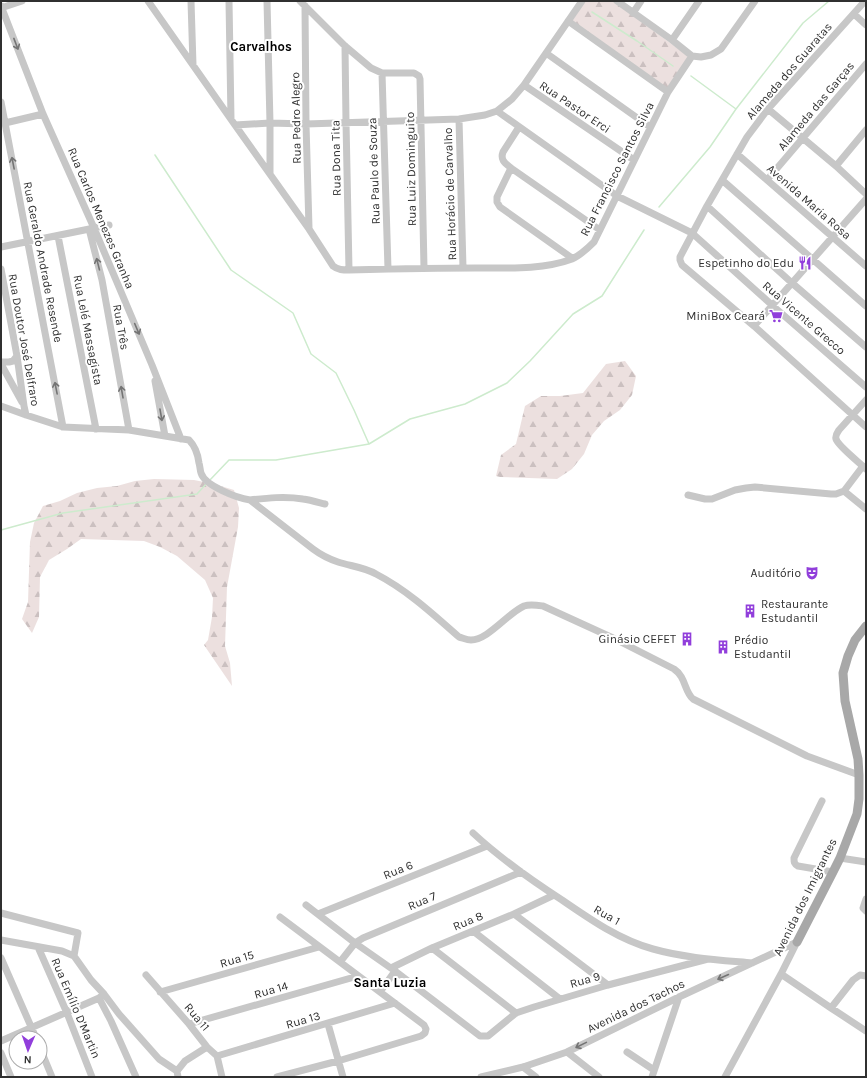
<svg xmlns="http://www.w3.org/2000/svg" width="867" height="1078" viewBox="0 0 867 1078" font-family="Karla,sans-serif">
<defs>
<pattern id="forest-firs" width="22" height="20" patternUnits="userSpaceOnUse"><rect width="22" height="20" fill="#ece0df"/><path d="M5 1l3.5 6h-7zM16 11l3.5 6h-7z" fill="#cbc0c0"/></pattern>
</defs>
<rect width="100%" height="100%" fill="#fff"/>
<path fill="url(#forest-firs)" d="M585,1H614L689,57L667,90L572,21Z
M625,361L636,376L632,395L620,410L604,421L592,435L584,454L572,469L557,479L500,477L496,476L501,455L516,444L525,406L541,396H560L583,393L606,364Z
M154,479L194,480L214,484L234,490L239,508L238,527L227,587L225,646L230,663L232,686L204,645L208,640L212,617L213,598L205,580L177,556L160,547L144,541L81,539L67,549L49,560L40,577L39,617L32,633L22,619L28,602L30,542L34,523L43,506L60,501L77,493L97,488L117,486L135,481Z"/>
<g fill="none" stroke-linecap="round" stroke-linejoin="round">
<path stroke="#cdebcd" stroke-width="1.5" d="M592,12L637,41L673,66
M691,76L736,109
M155,155L231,270L293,313L311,354L336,373L354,410L369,444
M659,207L710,147L736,109L803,23L829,1
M209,481L229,460H276L369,444L410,419L465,404L507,383L530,361L573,314L602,296L644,230
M1,530L63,513L197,494L207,483"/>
<path stroke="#c7c7c7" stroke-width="7" d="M148,1L235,125L270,123L306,124L459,119L485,115L497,111L512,99L524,85L582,1
M191,1L193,65
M229,1L231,119
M267,1L270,123V173
M300,1L345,46L371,68L382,73H414L419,76L420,79L424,268
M617,1L672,40L692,56
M865,1L768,109L747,137L707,206L680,257V260L682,265L754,326L866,427
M1,6L43,114L94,228L152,365L181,439
M305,6L306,124L309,228
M1,8L22,1
M633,13L641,1
M854,14L866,25
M568,21L668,92
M672,40L699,1
M345,46L346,122L349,270
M546,53L650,127
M382,73L388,269
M524,85L634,160
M1,102L63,427
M768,109L836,166L866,194
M497,111L617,196L692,233L773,306L866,387
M459,119L463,268
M5,123L43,114
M235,125L309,229L333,266C338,270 343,270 349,270C391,269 433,268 475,268C506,268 543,270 572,259C581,255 587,249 594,242L668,92L692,56L701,57L711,55L721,49L755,1
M519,127L503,152C500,160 505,163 511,168L600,230
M737,154L866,266
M836,166L866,130
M511,168L497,197V202L500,207L572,258
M722,180L866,306
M767,180L866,64
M707,206L792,283L866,347
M89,229L102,280L129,430
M58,236L96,429
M1,247L109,225
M1,269L17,356L24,406L26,415
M754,326L866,199
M1,362H9L13,361L17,356
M1,364L22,402
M155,381L165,436
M866,400L839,430C837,433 835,435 836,439C838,446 860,463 866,469
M1,406L26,415L63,427L129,430L189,440C196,447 198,455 199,463C200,466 200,470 201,473C205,486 237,498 250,500L313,549C321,555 329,559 338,562C350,566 364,567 376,574C407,590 433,614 459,637C463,638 467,640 471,640C488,640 508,613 524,606C530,604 536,605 543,606L613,638L674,669C686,677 684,691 693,699L807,756L859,775
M844,491L863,466
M844,491L866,509
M688,495L705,499H712L735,490L746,488L755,487L831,494H836L844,491
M250,500C267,498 285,496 303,499C310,500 317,502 325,504
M822,801L794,858C794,862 794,864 798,866L833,872
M473,833C500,858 531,880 562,900C591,920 620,940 653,949C685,958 719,960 752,963
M840,858L866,862
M866,899L863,908L866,911
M306,905L355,943L395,971L480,1036H488L516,1013L534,1007L608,985L708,959
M1,913L78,933L74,956
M318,914L487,846
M514,914L608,985
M473,931L560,999
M1,940L62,951L74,956L91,980L104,994L119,1014L159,1059L177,1071L178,1077
M38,947L67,1013L92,1077
M432,948L516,1013
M1,958L36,1038
M340,962L355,943L363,938L521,872
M391,968L432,948L514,914L554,895
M781,974L831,1008L866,1031
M146,975L189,1024L207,1047L217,1056L222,1077
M160,992L319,947
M380,992L395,971
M99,998L111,1021L136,1077
M831,1008L853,980L860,975L866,976
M189,1024L358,976
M328,1024L343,1077
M1,1041L99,998L104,994
M40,1048L52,1077
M567,1052L599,1077
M627,1052L654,1070
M1,1053L11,1077
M217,1056L395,1003
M523,1067L536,1077
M177,1071L185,1061L207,1047
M277,1077L338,1061L421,1036L425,1033L426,1029L424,1025L280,917
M481,1077L523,1067L567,1052L679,997L797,942
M652,1077L679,997
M725,1077L781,974L797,942"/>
<path stroke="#a8a8a8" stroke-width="9" d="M797,942L833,872L840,858L857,814L859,799V775L858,759L845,701L843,673L848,656L855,640L866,626"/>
</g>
<defs><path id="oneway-shaft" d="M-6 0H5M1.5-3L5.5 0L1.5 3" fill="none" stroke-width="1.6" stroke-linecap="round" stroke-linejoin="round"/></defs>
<g stroke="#747474">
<use href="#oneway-shaft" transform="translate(16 44) rotate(69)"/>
<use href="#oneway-shaft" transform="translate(13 163) rotate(-101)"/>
<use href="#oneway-shaft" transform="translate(98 264) rotate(-104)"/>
<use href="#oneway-shaft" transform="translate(137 329) rotate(67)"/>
<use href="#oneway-shaft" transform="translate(56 388) rotate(-101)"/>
<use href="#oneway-shaft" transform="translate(122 392) rotate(-100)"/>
<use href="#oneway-shaft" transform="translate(161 415) rotate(80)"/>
<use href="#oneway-shaft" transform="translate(723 977) rotate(156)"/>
<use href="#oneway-shaft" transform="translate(581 1045) rotate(154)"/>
</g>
<defs>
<g id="restaurant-bare" transform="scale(1.08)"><path d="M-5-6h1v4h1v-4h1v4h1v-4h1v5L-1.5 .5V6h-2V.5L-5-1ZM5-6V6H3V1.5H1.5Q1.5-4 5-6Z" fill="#913edb" stroke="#fff" stroke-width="2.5" paint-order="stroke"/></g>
<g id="supermarket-bare" transform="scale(1.08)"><path d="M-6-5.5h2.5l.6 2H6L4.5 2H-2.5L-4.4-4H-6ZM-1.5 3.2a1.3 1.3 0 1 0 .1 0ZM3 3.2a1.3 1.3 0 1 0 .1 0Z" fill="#913edb" stroke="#fff" stroke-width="2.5" paint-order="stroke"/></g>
<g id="theatre-bare" transform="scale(1.08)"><path d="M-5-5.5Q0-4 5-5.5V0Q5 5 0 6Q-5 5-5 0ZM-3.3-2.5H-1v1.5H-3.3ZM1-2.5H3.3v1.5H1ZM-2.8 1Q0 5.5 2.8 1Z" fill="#913edb" stroke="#fff" stroke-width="2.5" paint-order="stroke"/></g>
<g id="building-bare" transform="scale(1.08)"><path d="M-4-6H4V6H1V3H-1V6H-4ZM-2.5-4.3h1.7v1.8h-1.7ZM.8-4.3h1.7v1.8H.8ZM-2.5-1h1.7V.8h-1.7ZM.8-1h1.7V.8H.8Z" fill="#913edb" stroke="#fff" stroke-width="2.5" paint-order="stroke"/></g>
</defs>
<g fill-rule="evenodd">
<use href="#restaurant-bare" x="805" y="263"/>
<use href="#supermarket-bare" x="776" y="316"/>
<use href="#theatre-bare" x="812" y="573"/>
<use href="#building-bare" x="750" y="611"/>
<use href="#building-bare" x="687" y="639"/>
<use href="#building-bare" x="723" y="647"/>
</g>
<g text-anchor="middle" stroke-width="4" stroke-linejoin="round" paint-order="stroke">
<g font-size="12" fill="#303030" stroke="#fff">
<text transform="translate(789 71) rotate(-49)" y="4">Alameda dos Guaratas</text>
<text transform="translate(816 106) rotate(-50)" y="4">Alameda das Garças</text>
<text transform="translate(575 107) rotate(34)" y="4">Rua Pastor Erci</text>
<text transform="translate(296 118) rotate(-91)" y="4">Rua Pedro Alegro</text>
<text transform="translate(336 158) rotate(-91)" y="4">Rua Dona Tita</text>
<text transform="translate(411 169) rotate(-91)" y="4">Rua Luiz Dominguito</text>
<text transform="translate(617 169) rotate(-63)" y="4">Rua Francisco Santos Silva</text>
<text transform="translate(374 171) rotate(-92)" y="4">Rua Paulo de Souza</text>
<text transform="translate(450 194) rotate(-92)" y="4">Rua Horácio de Carvalho</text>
<text transform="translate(809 202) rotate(41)" y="4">Avenida Maria Rosa</text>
<text transform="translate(101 218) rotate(67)" y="4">Rua Carlos Menezes Granha</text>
<text transform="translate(43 262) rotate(79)" y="4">Rua Geraldo Andrade Resende</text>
<text transform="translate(804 318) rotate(41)" y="4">Rua Vicente Grecco</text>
<text transform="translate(121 327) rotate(80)" y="4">Rua Três</text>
<text transform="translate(88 330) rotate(79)" y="4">Rua Lelé Massagista</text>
<text transform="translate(24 340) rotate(80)" y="4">Rua Doutor José Delfraro</text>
<text transform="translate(398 870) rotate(-22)" y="4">Rua 6</text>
<text transform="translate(805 897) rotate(-64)" y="4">Avenida dos Imigrantes</text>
<text transform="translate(422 901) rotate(-23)" y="4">Rua 7</text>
<text transform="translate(607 915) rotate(30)" y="4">Rua 1</text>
<text transform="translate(468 921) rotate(-23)" y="4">Rua 8</text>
<text transform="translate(237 959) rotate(-16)" y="4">Rua 15</text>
<text transform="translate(585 980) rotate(-16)" y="4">Rua 9</text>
<text transform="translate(271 990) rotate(-16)" y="4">Rua 14</text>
<text transform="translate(636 1006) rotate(-26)" y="4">Avenida dos Tachos</text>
<text transform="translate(76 1008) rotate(67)" y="4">Rua Emílio D'Martin</text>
<text transform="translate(197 1017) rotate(50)" y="4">Rua 11</text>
<text transform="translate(303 1020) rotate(-16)" y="4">Rua 13</text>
</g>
<g font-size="12" fill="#303030" stroke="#fff" text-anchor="end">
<text x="794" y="267">Espetinho do Edu</text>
<text x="765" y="320">MiniBox Ceará</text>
<text x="801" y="577">Auditório</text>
<text x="761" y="608" text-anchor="start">Restaurante<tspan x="761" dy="14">Estudantil</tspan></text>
<text x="676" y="643">Ginásio CEFET</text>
<text x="734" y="644" text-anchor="start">Prédio<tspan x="734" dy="14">Estudantil</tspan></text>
</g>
<g font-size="13" font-weight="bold" fill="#000" stroke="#fff">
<text x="261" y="51">Carvalhos</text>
<text x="390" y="987">Santa Luzia</text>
</g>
</g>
<rect width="867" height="1078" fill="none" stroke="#303030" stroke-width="4"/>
<g transform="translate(28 1050) rotate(182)"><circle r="19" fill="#ffffff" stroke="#acacac"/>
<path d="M0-3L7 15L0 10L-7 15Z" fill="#913edb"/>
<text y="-6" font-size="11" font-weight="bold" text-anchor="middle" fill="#303030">N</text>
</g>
</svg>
